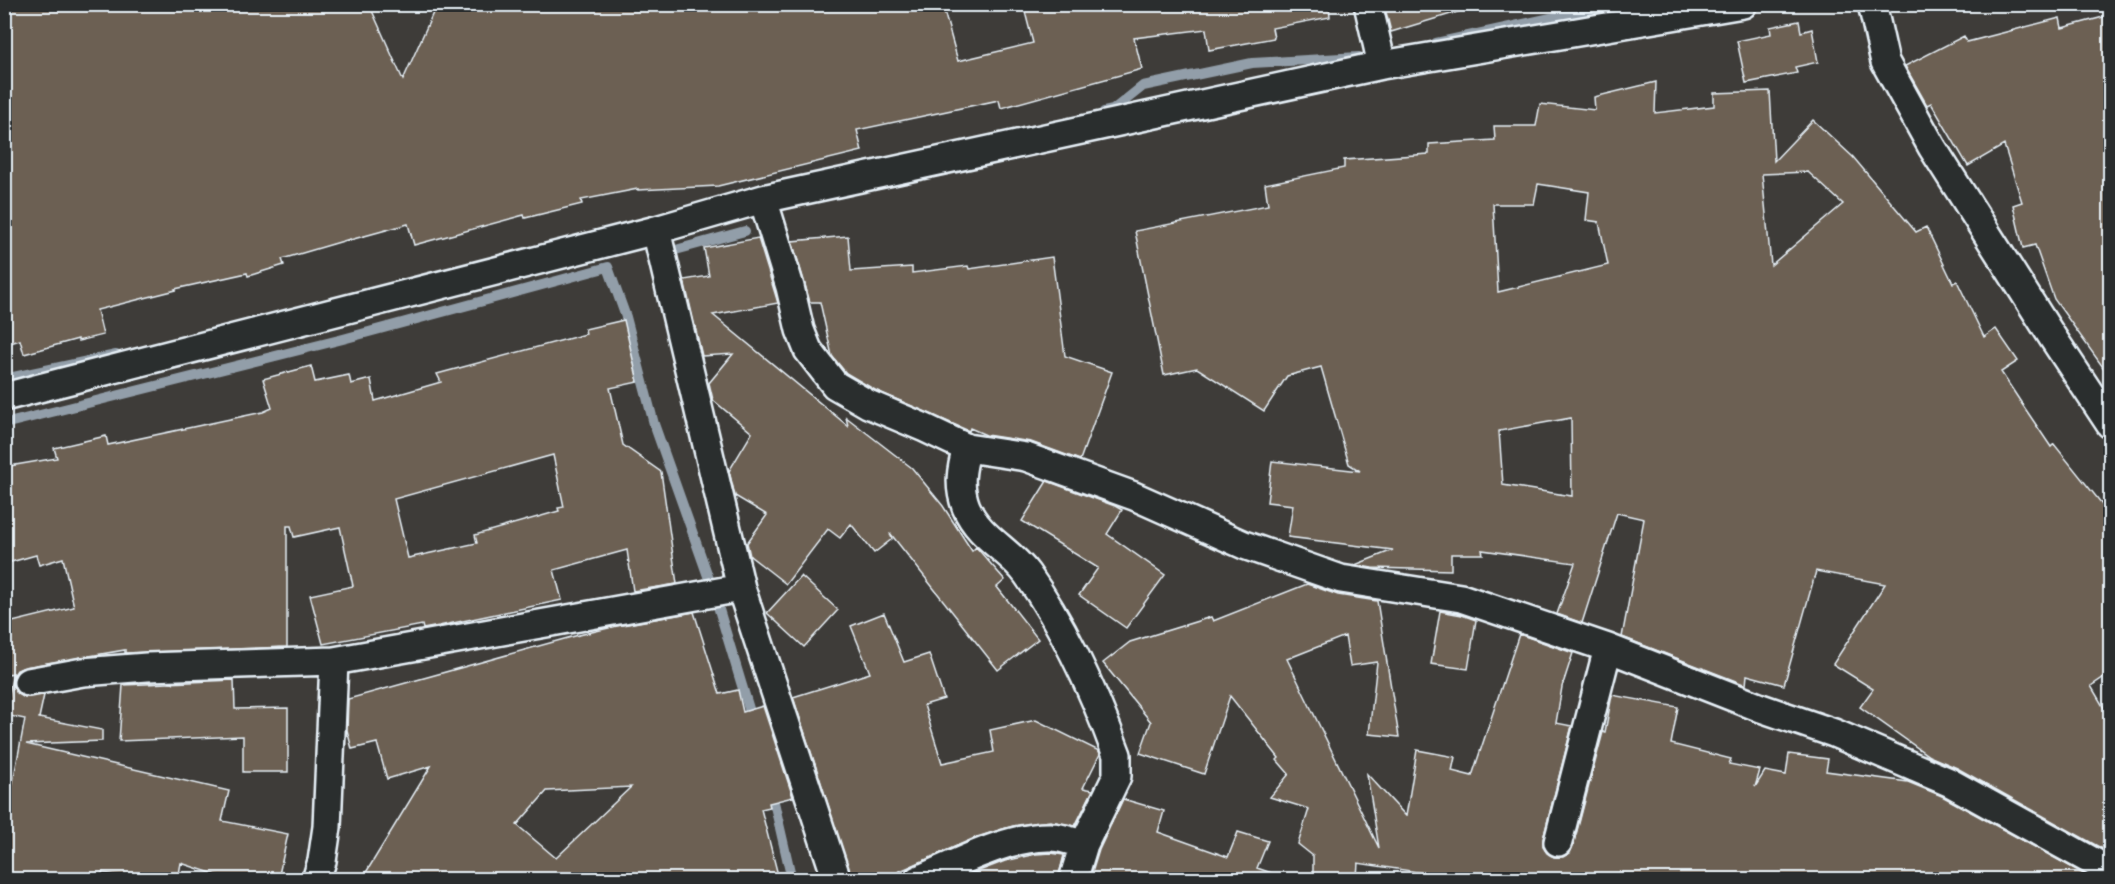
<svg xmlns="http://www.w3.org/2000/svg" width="2115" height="884" viewBox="0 0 2115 884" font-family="Itim,sans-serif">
<rect width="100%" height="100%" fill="#3e3c39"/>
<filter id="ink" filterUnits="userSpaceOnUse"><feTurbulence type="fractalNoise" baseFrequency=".0167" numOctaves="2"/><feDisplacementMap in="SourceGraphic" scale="12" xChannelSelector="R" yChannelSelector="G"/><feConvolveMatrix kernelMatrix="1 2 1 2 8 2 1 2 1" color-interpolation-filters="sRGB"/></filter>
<g filter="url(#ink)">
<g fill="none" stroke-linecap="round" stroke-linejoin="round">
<path stroke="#929ea9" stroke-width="10" d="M1436,43L1614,4
M1104,112L1113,110L1143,86L1252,63L1359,57
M672,251L745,231
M4,379L116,355
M4,424L343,339L608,267L626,317L654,424L714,593L753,722
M771,789L792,880"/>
</g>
<path fill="#6c6053" stroke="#e8f1f8" stroke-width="1.5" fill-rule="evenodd" d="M4,4H369L403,80L437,4H942L958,61L1033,43L1023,4H1329L1330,17L1272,28L1274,38L1209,50L1206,29L1134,38L1142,69L1001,108L999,100L857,130L862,151L718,186L638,190V189L581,200L582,204L525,218L524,215L414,245L408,224L350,240V239L282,259L284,265L248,276L247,273L175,289L176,290L97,310L103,335L78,341V339L24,354L20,340L4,345Z
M1384,4H1460L1461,11L1391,32Z
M2107,16L2110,31V377L2054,299L2035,245L2023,248L2013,205L2022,202L2004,145L1968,166L1931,103L1927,105L1905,66L1964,36L1967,42L2060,18L2062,28Z
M1799,21L1801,32L1812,29L1818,62L1795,67L1797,73L1746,83L1737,41L1771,34L1770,27Z
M1656,82L1655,113L1714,106V93L1770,91L1774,161L1813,120L1853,157L1916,232L1926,227L1953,283L1957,281L1984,337L1996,329L2018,361L2001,372L2022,404L2051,447L2054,444L2110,514V673L2091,686L2110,718V853L1957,768L1929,756L1860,707L1873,689L1833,664L1885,584L1816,571L1784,685L1747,675L1746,685L1622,637L1644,519L1617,513L1582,623L1557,614L1575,563L1482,550L1483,554H1451V570L1372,568L1355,565L1393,550L1288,537L1293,505L1267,502L1272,461L1360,471L1349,464L1321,367L1287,376L1264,411L1197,368L1164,375L1135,231L1268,205L1265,184L1344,168V160L1429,154V144L1495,140L1494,126H1536L1540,104L1595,110L1594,97ZM1808,172L1843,204L1771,265L1762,174ZM1538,184L1589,192L1586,220L1599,222L1608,265L1498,292L1493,204H1534ZM1571,418L1572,496L1503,485L1499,431Z
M848,236L851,271L912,267V273L968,266L969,269L1052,257L1065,356L1112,372L1080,460L1031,442L986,435L970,428L969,431L875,390L846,373L832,356L820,302H810L792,241Z
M758,238L778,303L713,315L848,426L846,417L912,468L943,506L972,551L976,547L1005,580L997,587L1038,639L998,670L890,533L892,539L874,553L851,524L840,538L828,529L786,584L750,556L747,543L767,515L735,496L729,471L752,433L713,400L709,383L733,354L702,356L684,280L709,276L704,248Z
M624,320L638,382L610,388L623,445L661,472L677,584L633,591L627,550L554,570L562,600L439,626L423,629L422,625L323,644L310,595L353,586L340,527L294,537L291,526H287V647L125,653V650L25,667L17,670L13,676L12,684L16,692L23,697L44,695L39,718L102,730V741L26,744L229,791L222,821L288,834L278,879H229L181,863L178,879H145L102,873L103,879H4V797L10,798L25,719L5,715L13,673L4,675V624L74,607L63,558L39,565L36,555L4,564V467L57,458L54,448L106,436L108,445L263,412L272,408L263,379L311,366L315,382L349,375L351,384L371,379L375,401L441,382L437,374L586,334L585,329ZM553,455L564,507L558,508L559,511L475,535L477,543L408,558L394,499Z
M1047,481L1115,506L1122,510L1107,534L1165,575L1126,628L1079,595L1098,568L1022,521Z
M801,576L838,610L804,647L767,613Z
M1307,584L1338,595L1377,601L1399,737L1369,734L1377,662L1350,666L1345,636L1287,659L1379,848L1367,774L1406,816L1417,750L1455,757L1452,771L1472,776L1519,634L1573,653L1562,687L1556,723L1572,726L1543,839V847L1547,853L1554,857H1563L1570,853L1573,846L1603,732H1605L1612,695L1678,707L1671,744L1731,759L1729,764L1760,770L1755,787L1765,771L1786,775L1789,754L1828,759L1826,771L1908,782L1942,796L2093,879H1463L1358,863L1357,876L1313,874V856L1298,844L1309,809L1270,797L1289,774L1277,760L1279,758L1230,696L1204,774L1140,753L1151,722L1103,663L1130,642L1211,617L1213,621Z
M1440,611L1462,615L1476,620L1468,669L1431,664Z
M694,612L720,694L738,690L743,712L763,706L793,797L769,803L770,807L761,809L779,879H362L431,766L387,779L377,743L352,749L347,730L348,699L575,636L617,626ZM631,787L556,858L517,825L547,791Z
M884,613L904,662L929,654L944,699L924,705L942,763L994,752L990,730L1036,720L1099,751L1100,754L1083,788L1093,790L1075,826L1050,821L1013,826L977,837L898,872L901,879H852L793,697L870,673L851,626Z
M234,680L235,709L288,708V772H243V736L119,741L123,685Z
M1123,799L1164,811L1158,832L1228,857L1238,832L1268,841L1257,868L1280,876L1279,879H1090L1099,850Z
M1051,853L1064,855L1058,879L961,878L1005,861L1036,854Z"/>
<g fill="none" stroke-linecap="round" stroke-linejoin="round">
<g stroke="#e8f1f8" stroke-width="32">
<path id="street" d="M1368,4L1382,65
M1872,4L1885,62L1932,147L2053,338L2110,424
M763,199L790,287L800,330L808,350L835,385L868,404L925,428L967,448L1026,457L1134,496L1244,545L1341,579L1461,598L1608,648L1761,708L1834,733L1949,782L2110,871
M656,230L741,588L837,880
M4,397L656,230L763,199L1382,65L1743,4
M967,448C961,469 958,486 966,507C979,538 1009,549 1027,574C1066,629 1094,692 1117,755V776L1084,844L1073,880
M28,682L83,672L147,667L334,661L741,588
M1558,842L1608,648
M316,880L322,861L327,827L334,661
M918,880C958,863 1007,836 1051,837C1062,837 1073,842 1084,844"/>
</g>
<use href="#street" stroke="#2a2d2e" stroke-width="27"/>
</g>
</g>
<rect width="2115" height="884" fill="none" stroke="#2a2d2e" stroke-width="24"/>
<rect x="12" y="12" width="2091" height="860" fill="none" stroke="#e8f1f8" stroke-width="2" filter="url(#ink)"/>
</svg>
